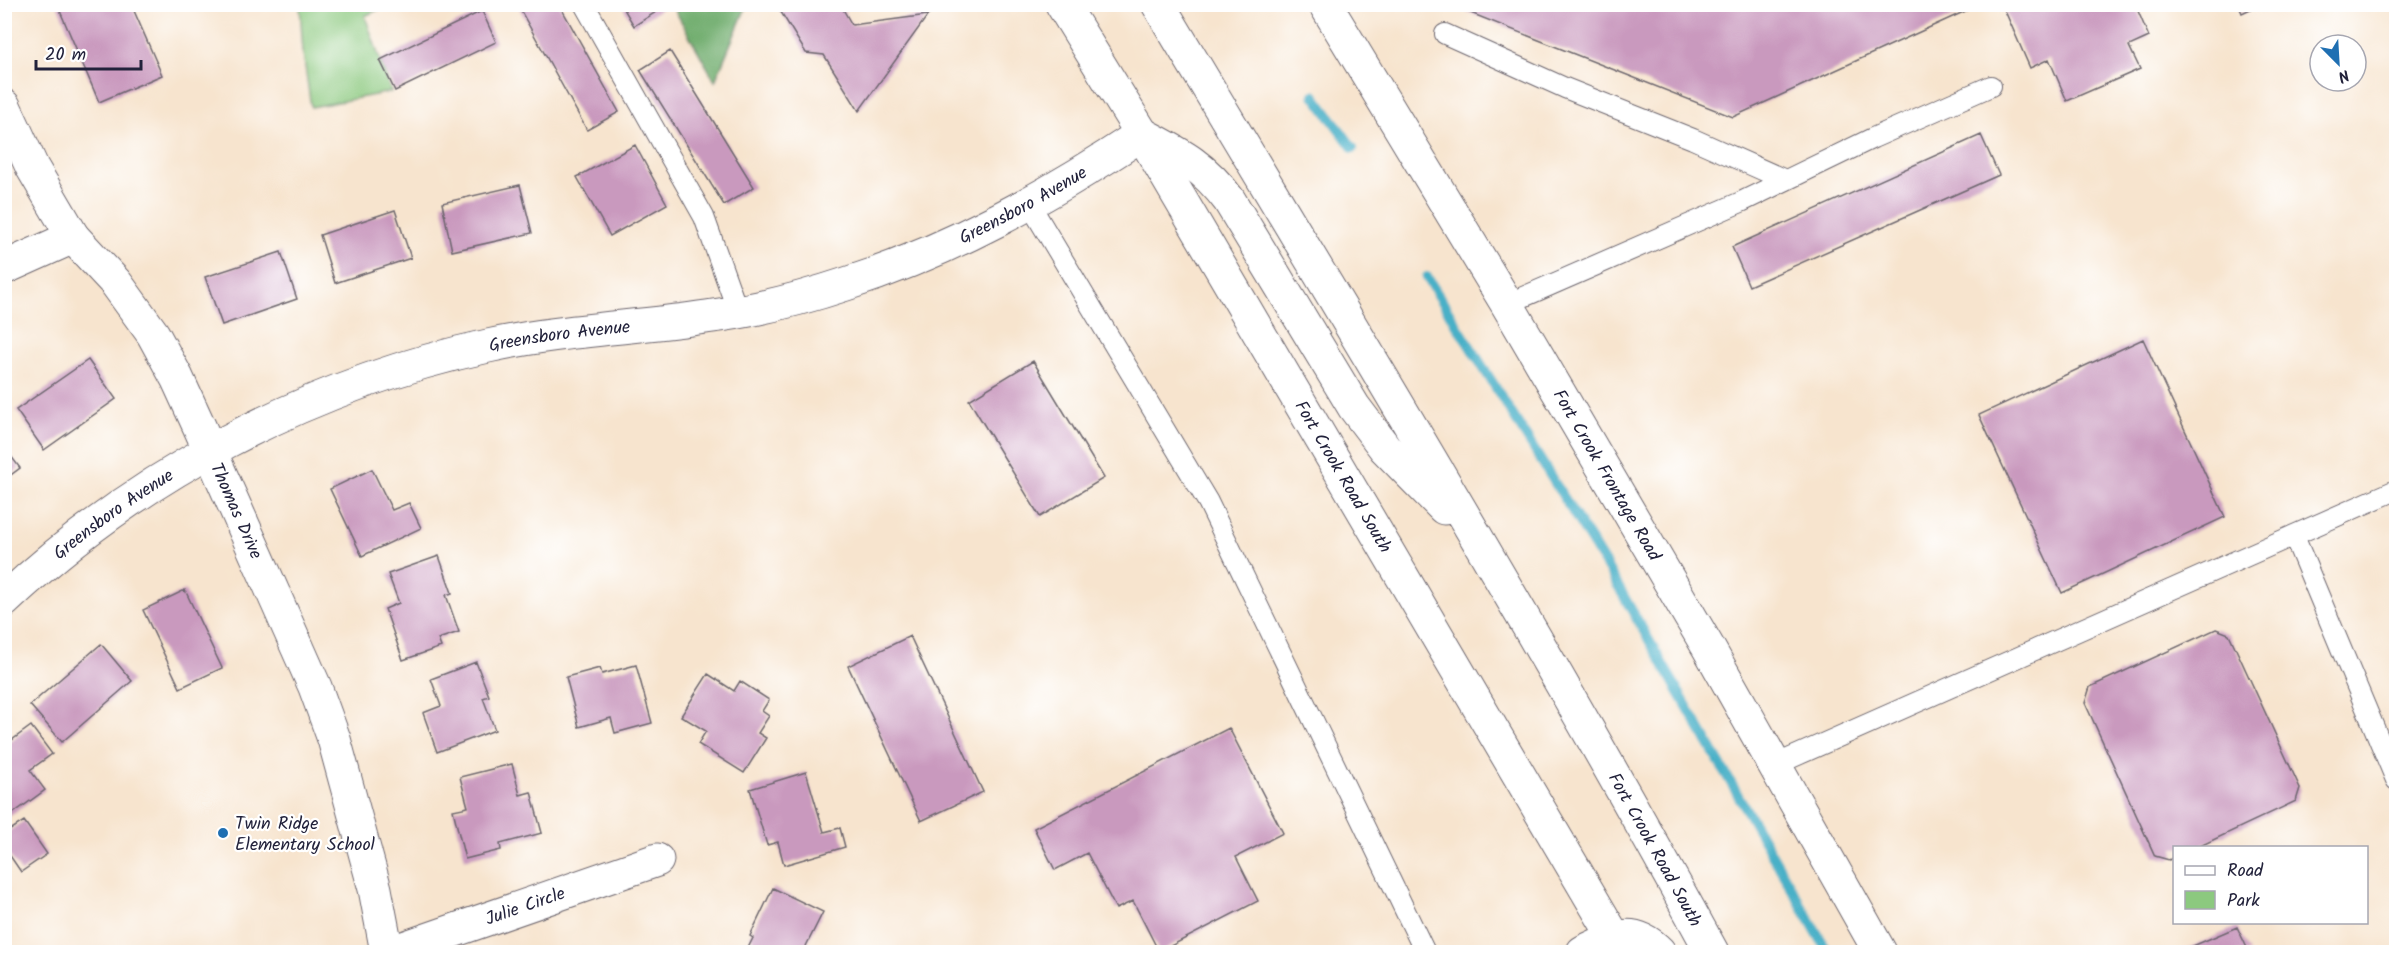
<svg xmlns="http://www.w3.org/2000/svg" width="2401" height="957" viewBox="0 0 2401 957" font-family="Kalam,sans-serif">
<rect width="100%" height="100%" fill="#fff"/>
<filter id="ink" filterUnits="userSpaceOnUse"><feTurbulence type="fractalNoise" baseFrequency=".0167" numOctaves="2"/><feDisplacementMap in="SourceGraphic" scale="12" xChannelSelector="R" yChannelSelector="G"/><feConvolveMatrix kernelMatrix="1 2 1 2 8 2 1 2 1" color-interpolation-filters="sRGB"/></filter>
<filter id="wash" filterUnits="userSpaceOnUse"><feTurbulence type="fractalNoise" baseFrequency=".008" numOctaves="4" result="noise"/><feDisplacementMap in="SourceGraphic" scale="24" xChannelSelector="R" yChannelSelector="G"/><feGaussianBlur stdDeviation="1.35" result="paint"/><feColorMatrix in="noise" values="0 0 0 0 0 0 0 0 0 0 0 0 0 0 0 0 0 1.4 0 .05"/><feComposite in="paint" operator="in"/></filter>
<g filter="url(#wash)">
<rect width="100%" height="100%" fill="#f7e4ce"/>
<path fill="#8cc97f" stroke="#57765d" stroke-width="1.5" d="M300,5H388L365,16L391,92L311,107L303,53Z"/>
<path fill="#71ad6e" stroke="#4a6854" stroke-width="1.5" d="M672,5H747L715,81Z"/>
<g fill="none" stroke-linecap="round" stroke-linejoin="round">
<path stroke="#49b0c7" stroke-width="10" d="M1314,95L1353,148
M1427,277L1607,567L1828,952"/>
</g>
<g id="blocks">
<path fill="#c999be" d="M57,4H131L162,75L99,102Z
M517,4H559L619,112L587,130Z
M621,4H663L664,7L634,26Z
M776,4H840L852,25L928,15L859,111L824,55L806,53Z
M1448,4H1981L1733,117Z
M2002,4H2135L2149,37L2129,46L2140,69L2067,101L2049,59L2030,68Z
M2238,4H2261L2242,13Z
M482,11L496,42L395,91L380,60Z
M670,51L754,187L724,205L640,70Z
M1981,135L1999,175L1749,286L1732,247Z
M635,145L667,204L610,236L577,177Z
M520,185L532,233L452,251L442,203Z
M395,210L411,258L335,283L320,235Z
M281,252L297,299L222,325L205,277Z
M2143,339L2225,517L2062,593L1979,415Z
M88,360L116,399L44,450L16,410Z
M1033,361L1104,478L1040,517L969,400Z
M4,447L20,468L4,480Z
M372,469L392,510L409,503L421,528L362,556L330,489Z
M439,556L452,593L446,595L459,632L438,639L441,647L403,660L385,609L399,603L388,574Z
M185,590L222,668L180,688L143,610Z
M2216,629L2229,634L2300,788L2296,801L2196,848H2174V857L2169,860L2155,856L2085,703L2090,687Z
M910,636L983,792L921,821L848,666Z
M101,644L132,681L62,742L30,705Z
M476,662L489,696L483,698L495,730L437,752L423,713L441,706L431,679Z
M636,665L652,723L615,733L611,718L579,727L566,677L600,668L602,674Z
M708,674L734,691L740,681L769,700L762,711L769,716L758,733L766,738L744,773L698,744L706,731L681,716Z
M31,726L52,754L30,770L45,790L4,820V746Z
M1229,728L1283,833L1236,857L1258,901L1159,952L1133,901L1116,909L1087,853L1055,870L1034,828Z
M512,764L520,795L531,792L542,833L500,844L501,850L465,859L453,810L468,807L460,777Z
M806,772L824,832L840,828L845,847L784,865L778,842L767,845L750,789Z
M24,821L47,854L21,872L4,847V834Z
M773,888L823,912L803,952H746L753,938L750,936Z
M2237,927L2249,952H2179Z"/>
</g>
</g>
<g filter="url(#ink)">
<use href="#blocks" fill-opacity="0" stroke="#6d666e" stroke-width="1.5"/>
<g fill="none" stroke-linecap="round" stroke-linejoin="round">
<g stroke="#6d666e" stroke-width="22">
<path id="lane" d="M584,4L704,217L738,312
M1445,34L1565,88L1693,139L1785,180
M1029,203L1208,502L1425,952
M1507,304L1741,202L1873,138L1991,86
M2294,536L2396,780
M1775,765L2396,490"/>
</g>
<g stroke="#6d666e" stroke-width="35">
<g id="street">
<path id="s1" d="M1325,4L1507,304L1708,647L1880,952"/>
<path id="s2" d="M4,106L32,167L73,237L116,283L153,334L177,378L199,426L315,687L334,739L375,889L387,952"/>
<path d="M4,268L73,237"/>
<path id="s3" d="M4,601C137,475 308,385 488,346C559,330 633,328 706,317C753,311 801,299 846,284C952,250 1050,195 1142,134"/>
<path id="s4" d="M392,952L657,860"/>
<path d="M1583,952C1612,938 1633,925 1659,952"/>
</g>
</g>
<g stroke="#6d666e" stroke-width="35">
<g id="primary">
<path id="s5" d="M1062,4L1142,134L1623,952"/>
<path id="s6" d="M1158,4C1346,318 1537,631 1712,952"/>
<path d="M1142,134C1180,154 1203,165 1229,200L1354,407L1385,448L1444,508"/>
</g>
</g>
<use href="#lane" stroke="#fff" stroke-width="20"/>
<use href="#street" stroke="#fff" stroke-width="33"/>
<use href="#primary" stroke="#fff" stroke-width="33"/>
</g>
</g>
<circle fill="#1f6fb2" stroke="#fff" stroke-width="2" cx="223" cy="833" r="6"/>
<g text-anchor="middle" stroke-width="4.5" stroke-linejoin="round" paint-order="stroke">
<g font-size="18" fill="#22223b" stroke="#fff">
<text dy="6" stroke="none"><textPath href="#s3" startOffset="1112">Greensboro Avenue</textPath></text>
<text dy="6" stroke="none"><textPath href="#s3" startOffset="626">Greensboro Avenue</textPath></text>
<text dy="6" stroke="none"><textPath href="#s1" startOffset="549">Fort Crook Frontage Road</textPath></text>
<text dy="6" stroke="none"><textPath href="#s5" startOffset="550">Fort Crook Road South</textPath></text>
<text dy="6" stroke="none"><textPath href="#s2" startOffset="470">Thomas Drive</textPath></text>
<text dy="6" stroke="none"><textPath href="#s3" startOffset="140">Greensboro Avenue</textPath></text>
<text dy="6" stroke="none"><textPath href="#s6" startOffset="981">Fort Crook Road South</textPath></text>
<text dy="6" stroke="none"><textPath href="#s4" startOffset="141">Julie Circle</textPath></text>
</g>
<g font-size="18" fill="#22223b" stroke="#fff" text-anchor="start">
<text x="235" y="829">Twin Ridge<tspan x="235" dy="21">Elementary School</tspan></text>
</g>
</g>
<rect width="2401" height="957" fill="none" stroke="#fff" stroke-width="24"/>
<rect x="2173" y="846" width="195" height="78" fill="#ffffff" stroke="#a7a7b1" stroke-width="1.5"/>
<rect x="2185" y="866" width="30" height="9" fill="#ffffff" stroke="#a7a7b1" stroke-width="1.5"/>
<text x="2227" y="876" font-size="18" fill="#22223b">Road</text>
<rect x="2185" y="891" width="30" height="18" fill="#8cc97f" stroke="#a7a7b1" stroke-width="1.5"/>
<text x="2227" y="906" font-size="18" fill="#22223b">Park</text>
<g transform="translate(2338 63) rotate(156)"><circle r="28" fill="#ffffff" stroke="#a7a7b1" stroke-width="1.5"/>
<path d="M0-4.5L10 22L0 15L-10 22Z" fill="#1f6fb2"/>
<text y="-9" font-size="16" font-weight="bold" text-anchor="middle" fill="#22223b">N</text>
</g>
<path d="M36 60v9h105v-9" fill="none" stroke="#22223b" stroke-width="3"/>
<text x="45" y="60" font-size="18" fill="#22223b" stroke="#ffffff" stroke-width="4.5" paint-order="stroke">20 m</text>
</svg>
